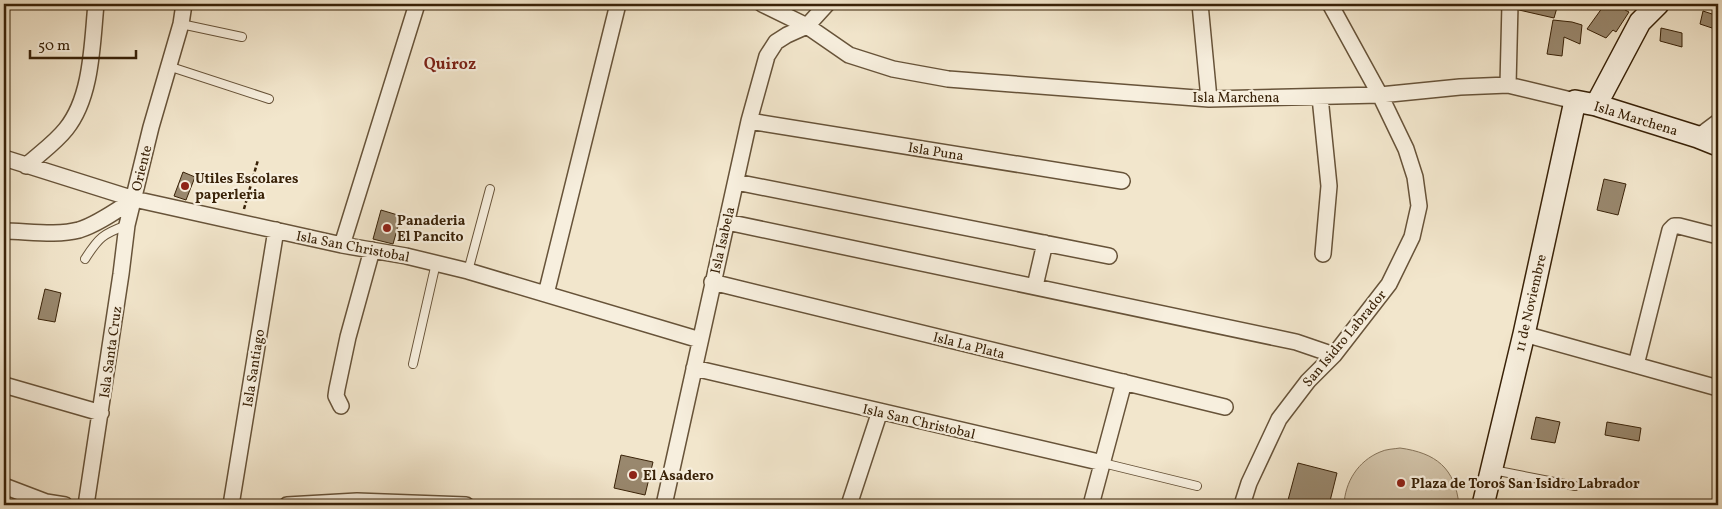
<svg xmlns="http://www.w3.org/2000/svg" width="1722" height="509" viewBox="0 0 1722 509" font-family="Vollkorn,serif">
<rect width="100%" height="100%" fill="#f2e6cc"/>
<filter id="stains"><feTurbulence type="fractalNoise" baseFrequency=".004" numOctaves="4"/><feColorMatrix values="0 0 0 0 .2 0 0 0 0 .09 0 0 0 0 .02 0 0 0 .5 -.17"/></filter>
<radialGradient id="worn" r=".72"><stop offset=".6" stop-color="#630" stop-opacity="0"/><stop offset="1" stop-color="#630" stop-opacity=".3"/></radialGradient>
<path fill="#d3c5ab" stroke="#86745a" d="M1400,448C1436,453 1455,468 1459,505H1344C1345,482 1358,461 1380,452C1386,449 1394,449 1400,448Z"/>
<path fill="#99886e" stroke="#392208" d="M1519,4H1558L1554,18L1519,10Z
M1605,4H1629L1625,10L1629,12L1616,32L1613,30L1606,38L1587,29Z
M1703,11L1718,16V30L1700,24Z
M1553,20L1572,22L1582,25L1580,44L1564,37L1562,56L1547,54Z
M1661,28L1682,33V47L1660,41Z
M183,172L195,177L186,200L174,196Z
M1604,179L1626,184L1618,215L1597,210Z
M381,210L401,216L393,244L373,239Z
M45,289L61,293L55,322L38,319Z
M1536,417L1560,422L1555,443L1531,439Z
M1607,422L1641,428L1639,441L1605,435Z
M621,455L653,462L645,495L614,488Z
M1298,463L1337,473L1329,505H1309L1288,500Z"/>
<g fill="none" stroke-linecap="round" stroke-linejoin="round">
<g stroke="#675339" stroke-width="10">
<path id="lane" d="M181,24L242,37
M168,66L269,99
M85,259C99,237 103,234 127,225
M468,271L490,189
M413,364L436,263
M1103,463L1197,486
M1493,470L1575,486"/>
</g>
<g stroke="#675339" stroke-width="18">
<path id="street" d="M762,4L807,26L849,55L893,69L948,79L1209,99L1380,95L1460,87L1508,85L1575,101
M1200,4L1209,99
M1508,85L1510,4
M1320,97L1329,186L1323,254
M749,121L1122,181
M1698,137L1718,122
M4,158L134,199L342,245L406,256L468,271L700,340
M26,166C39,154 55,143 66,129C92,97 92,44 96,4
M736,182L1109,256
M727,222L1296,342L1334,355
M4,231C26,231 57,236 79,230C98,224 117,210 134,199
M342,245L417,4
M712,282L1225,407
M1035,286L1045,243
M546,294L618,4
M1524,334L1718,388
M1636,365L1670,230L1674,226H1679L1718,236
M694,368L1103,463
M4,385L101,413
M341,406L336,396L337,389L348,337L372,250
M4,486L46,502L65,505
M86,505L121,274L127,225L151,127L181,24L184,4
M231,505L276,230
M287,505L357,501L466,505
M664,505L749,121L767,56L776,42L787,35L807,26L827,4
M849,505L880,411
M1091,505L1124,382
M1242,505L1249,483L1279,419L1308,381L1334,355L1389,284L1412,237L1419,206L1415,177L1406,149L1380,95L1330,4"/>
</g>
<g stroke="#392208" stroke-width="24">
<path id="secondary" d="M1596,105L1640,22L1658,4
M1483,505L1524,334L1575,101L1596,105L1698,137L1718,145"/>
</g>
<path stroke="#392208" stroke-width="2.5" stroke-dasharray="4 2.5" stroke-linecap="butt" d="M244,209L258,160"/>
<use href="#lane" stroke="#f7efde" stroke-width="8"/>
<use href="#street" stroke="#f7efde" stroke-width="15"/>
<use href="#secondary" stroke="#f7efde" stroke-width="21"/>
</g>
<g fill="#8f2418" stroke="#f7efde" stroke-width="2">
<circle cx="185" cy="186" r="5"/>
<circle cx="387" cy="228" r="5"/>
<circle cx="633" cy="475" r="5"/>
<circle cx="1401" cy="483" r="5"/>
</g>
<g text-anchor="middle" stroke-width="4.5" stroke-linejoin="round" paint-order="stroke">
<g font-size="14" fill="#392208" stroke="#f7efde">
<text x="1236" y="102">Isla Marchena</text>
<text transform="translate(1636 118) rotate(17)" y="5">Isla Marchena</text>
<text transform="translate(936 151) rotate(9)" y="5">Isla Puna</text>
<text transform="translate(141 168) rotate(-76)" y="5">Oriente</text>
<text transform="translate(722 240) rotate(-77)" y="5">Isla Isabela</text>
<text transform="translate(353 246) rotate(11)" y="5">Isla San Christobal</text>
<text transform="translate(1530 303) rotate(-77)" y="5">11 de Noviembre</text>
<text transform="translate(1344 338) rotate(-50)" y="5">San Isidro Labrador</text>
<text transform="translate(969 345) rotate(14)" y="5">Isla La Plata</text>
<text transform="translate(110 352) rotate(-82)" y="5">Isla Santa Cruz</text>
<text transform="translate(253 368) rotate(-81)" y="5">Isla Santiago</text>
<text transform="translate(919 421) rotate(13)" y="5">Isla San Christobal</text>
</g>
<g font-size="14" font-weight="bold" fill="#392208" stroke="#f7efde" text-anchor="start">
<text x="195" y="183">Utiles Escolares<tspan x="195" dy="16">paperleria</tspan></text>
<text x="397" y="225">Panaderia<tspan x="397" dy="16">El Pancito</tspan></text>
<text x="643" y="480">El Asadero</text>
<text x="1411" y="488">Plaza de Toros San Isidro Labrador</text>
</g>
<g font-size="16" font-weight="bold" fill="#7a1f14" stroke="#f7efde">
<text x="450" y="69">Quiroz</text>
</g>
</g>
<rect width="1722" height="509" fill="none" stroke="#f2e6cc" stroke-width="20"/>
<rect x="5" y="5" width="1712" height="499" fill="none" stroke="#392208" stroke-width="2.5"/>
<rect x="10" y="10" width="1702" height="489" fill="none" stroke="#392208"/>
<path d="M30 50v8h106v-8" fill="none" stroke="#392208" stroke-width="2.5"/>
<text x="38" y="50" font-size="15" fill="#392208" stroke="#f7efde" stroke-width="4" paint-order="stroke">50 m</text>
<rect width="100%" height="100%" filter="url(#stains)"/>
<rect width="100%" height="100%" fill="url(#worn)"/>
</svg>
